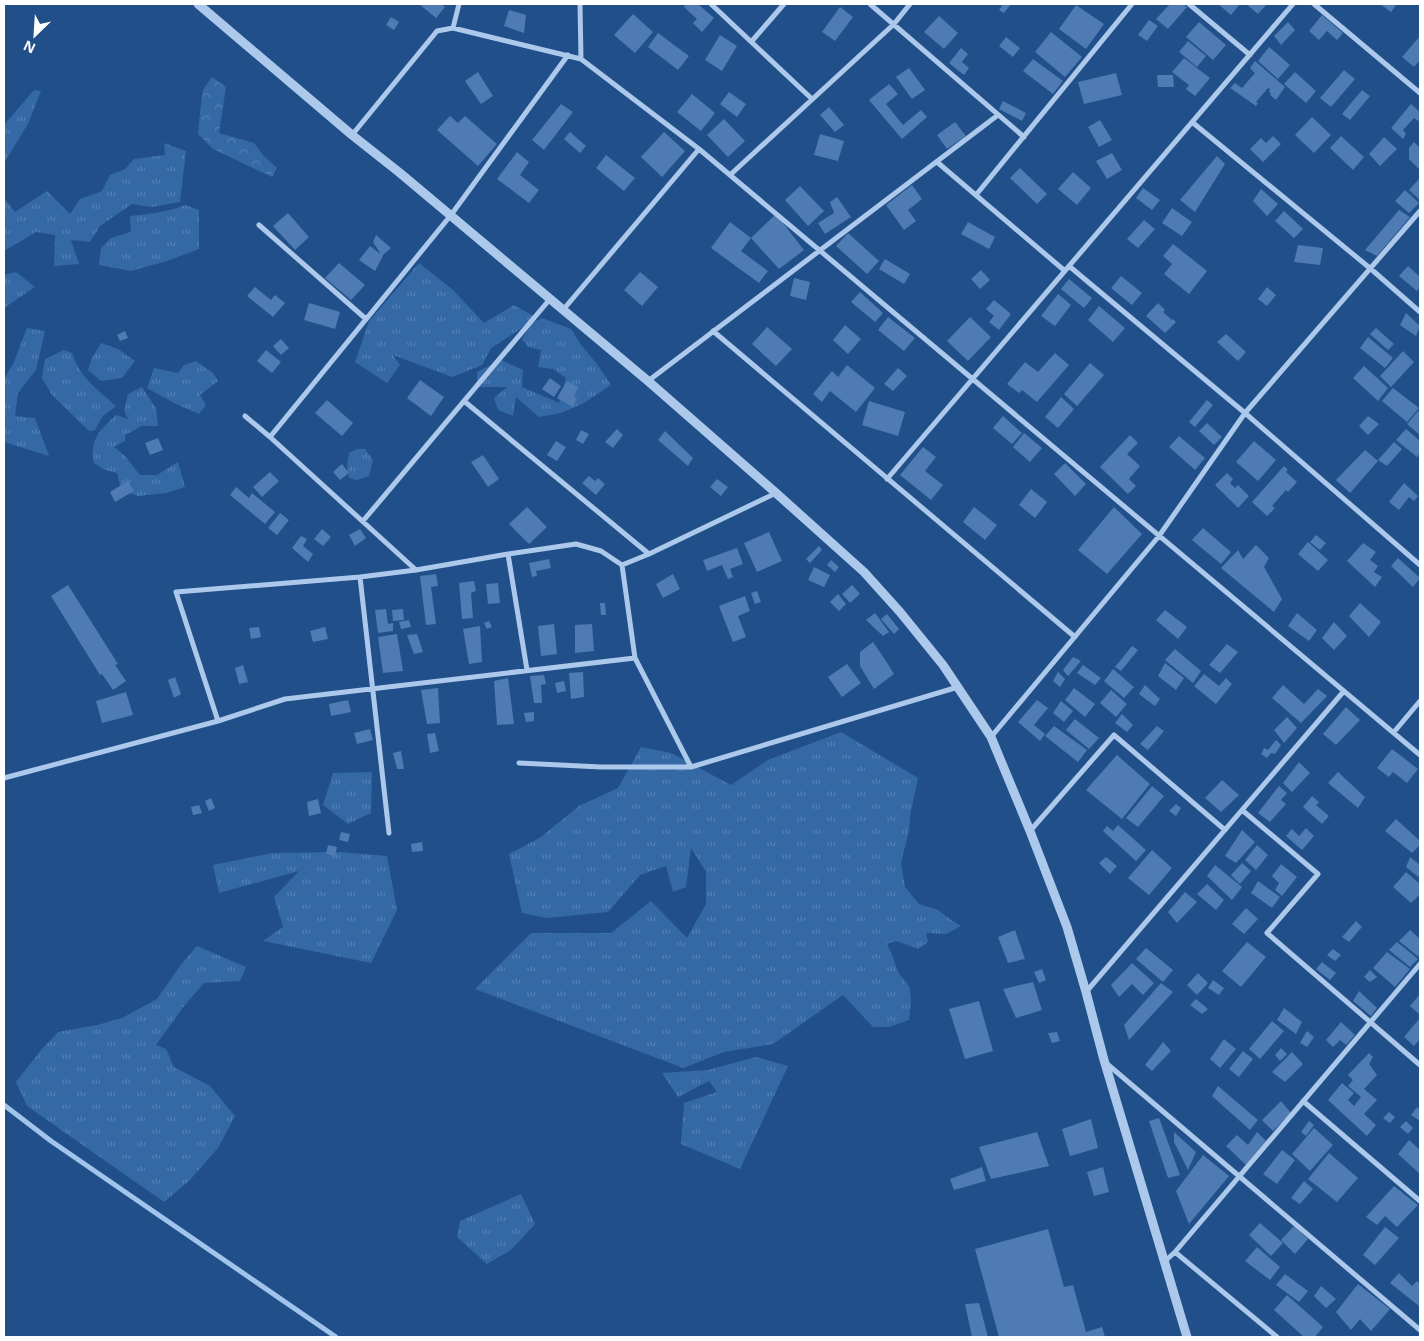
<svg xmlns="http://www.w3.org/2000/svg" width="1424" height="1341" viewBox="0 0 1424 1341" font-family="'Noto Sans',sans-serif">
<defs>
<pattern id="grass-tufts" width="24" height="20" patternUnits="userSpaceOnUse" patternTransform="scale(1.25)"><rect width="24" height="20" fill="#3469a6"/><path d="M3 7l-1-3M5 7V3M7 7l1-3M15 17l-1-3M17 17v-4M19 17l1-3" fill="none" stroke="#5280b3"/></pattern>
<pattern id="forest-crowns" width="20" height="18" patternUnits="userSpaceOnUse" patternTransform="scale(1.25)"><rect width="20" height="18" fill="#3469a6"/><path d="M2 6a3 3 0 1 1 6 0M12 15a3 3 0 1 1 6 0" fill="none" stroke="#5280b3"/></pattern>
</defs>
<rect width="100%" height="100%" fill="#214f89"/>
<path fill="url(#grass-tufts)" d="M34,90L41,91L28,124L4,163V125Z
M164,143L186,151L180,202L151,207L132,204L100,226L90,242L71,240L79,264L54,266L55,235L36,232L4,251V198L15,212L47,191L70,214L80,199L102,191L110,175L125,169L134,159L165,155Z
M185,205L199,210V249L167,261L131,271L99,265L101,248L111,238L131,232L130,216C149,214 167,212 185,205Z
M419,263L453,290L484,323L514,305L535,317L519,330L491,348L482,365L452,377L393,355L400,365L387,383L355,362L369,321Z
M16,272L35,287L4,308V275Z
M542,318L571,329L581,345L597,364L611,385L584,403L561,413L539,417L516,397L513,416L498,410L494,398L507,387H477V372L501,360L523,370L522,387L559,403L566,378L553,369L538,367L541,350L528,347L522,339L532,323Z
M27,328L45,331L36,370L18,393L15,416L35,418L49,456L4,442V379L14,362Z
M101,343L118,349L135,361L122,378L101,381L88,370L92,358Z
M64,350L72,353C80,378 97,389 116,406L102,417L95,430L89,431L52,395L42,378L45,359Z
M196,361L213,373L218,381L200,395L206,405L199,414L176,404L147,388L154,368L178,373L184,365Z
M142,387L156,408L158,426H142L125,435V441L114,447L125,456L140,475H157L178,462L185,487L166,493L138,496L121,490L117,473L105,470L94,463C89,440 100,430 116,415L128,419L124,411L128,394Z
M357,449H365L373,460L369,476L357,480L349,478L347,464L349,453Z
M841,732L918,778L910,816L909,830L901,863L905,887L919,904L938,910L951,920L961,926L946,934L926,933L928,942L918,949L896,941L887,944L893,957L898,972L910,988L911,1001L909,1020L889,1027H873L843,995L773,1044L724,1052L683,1068L475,989L531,933H611L651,901L687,938L706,904V872L691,848L686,887L673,892L666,866L640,875L608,912L547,918L522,913L509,854L541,837L579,806L618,788L641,747L671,753L731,785L768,760Z
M372,772L371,813L348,824L323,805L333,773Z
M340,852L387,856L397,910L371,963L263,941L283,927L274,897L299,871L219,893L213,865L272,853Z
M197,946L246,967L240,981L204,983L184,1006L156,1045L166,1049L174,1067L210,1086L235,1116L218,1148L189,1181L164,1202L27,1106L16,1082L42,1049L58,1032L97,1025L122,1018L157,999L180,966Z
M756,1057L788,1066L740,1169L681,1144L684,1103L717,1092L709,1081L678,1097L662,1073L708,1070Z
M521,1194L535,1224L511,1250L487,1264L457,1237L460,1221Z"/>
<path fill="url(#forest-crowns)" d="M212,77L226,87L219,133L254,143L264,156L277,168L272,177L213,149L198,134L200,113L203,90Z"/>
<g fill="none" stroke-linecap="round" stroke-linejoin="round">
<path stroke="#a0c4ec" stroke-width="5" d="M4,1105L51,1141L336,1337"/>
</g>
<path fill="#4d7bb2" d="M419,4H441L445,7L436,18Z
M686,4H698L714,18L702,32L693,23L697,19L684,7Z
M999,4H1011L1004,13L999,10L1002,6Z
M1170,4H1183L1187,7L1168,29L1156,19Z
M1218,4H1240L1231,15Z
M1246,4H1267L1258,14Z
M1380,4H1397L1391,12Z
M1076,5L1104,24L1086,49L1059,29Z
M840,7L853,17L835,41L822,32Z
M509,10L526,15L524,33L504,26Z
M633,14L653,32L635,53L614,35Z
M1322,15L1343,33L1337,40L1327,31L1319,40L1309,31Z
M939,16L958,33L944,49L924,32Z
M391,17L399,22L394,30L386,25Z
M1149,20L1158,26L1147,41L1138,35Z
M1199,22L1226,45L1213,60L1186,37Z
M1288,22L1295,30L1281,45L1274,36Z
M1051,32L1082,57L1065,77L1035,52Z
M658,33L689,56L678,70L648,47Z
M720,35L737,46L722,71L705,60Z
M1420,36V60L1414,67L1402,57Z
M1006,37L1020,48L1013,57L999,46Z
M1188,41L1206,56L1197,67L1179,52Z
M1269,47L1290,65L1278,79L1258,61Z
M961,48L968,54L962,62L969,68L964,75L949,63Z
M1184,58L1210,78L1195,96L1186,89L1189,85L1172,72Z
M1033,59L1063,81L1053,94L1023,71Z
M1255,61L1285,87L1276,100L1270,95L1271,93L1269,92L1270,89L1268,88L1256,102L1258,103L1256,106L1230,88L1235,83L1242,88L1255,73L1250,68Z
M909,68L925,90L912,99L896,77Z
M1344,70L1355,79L1331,107L1320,98Z
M478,72L493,96L481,104L465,81Z
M1295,72L1316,91L1306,103L1284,84Z
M1116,73L1122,95L1084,104L1078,82Z
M1157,75H1173L1174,87H1158Z
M889,84L898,94L886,104L903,125L921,110L927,117L902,139L869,100Z
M1362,90L1370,96L1350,120L1342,114Z
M729,92L746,104L737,117L720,104Z
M692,94L715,113L701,131L677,112Z
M1003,101L1026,113L1022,121L999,109Z
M561,104L573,112L544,150L532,140Z
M1411,104L1420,112V122L1414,118L1403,130L1406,134L1403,139L1391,128Z
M829,107L844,125L835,132L820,115Z
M450,116L458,123L465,116L497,144L478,166L437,130Z
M1312,117L1331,135L1314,153L1295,135Z
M724,119L745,141L728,157L707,135Z
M1100,120L1112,140L1099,147L1088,127Z
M955,122L966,136L947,149L937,135Z
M570,132L586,146L580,153L564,139Z
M664,132L685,151L662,177L641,157Z
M820,134L844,141L838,161L814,155Z
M1273,136L1281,144L1263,162L1250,149L1261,138L1266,143Z
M1341,136L1364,157L1353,170L1330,148Z
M1384,137L1397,149L1380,166L1369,154Z
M1414,142L1420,148V170L1409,159V148Z
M517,152L529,162L520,175L539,190L529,203L497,179Z
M1112,153L1122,170L1107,179L1096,161Z
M606,155L635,178L624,191L596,168Z
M1217,156L1225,164L1195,212L1180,200Z
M1020,168L1047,194L1037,204L1010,178Z
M1073,172L1091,188L1077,205L1058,189Z
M1419,179L1420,180V200L1409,190Z
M912,185L922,199L908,210L916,221L904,230L886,205Z
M800,186L824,211L808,226L785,200Z
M1143,188L1160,200L1152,210L1136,198Z
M1261,189L1278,204L1267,216L1253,201Z
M1405,190L1419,203L1409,213L1395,201Z
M837,197L851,217L825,234L818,223L834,213L830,202Z
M1172,208L1192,222L1182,236L1162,223Z
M1399,210L1410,217L1377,256L1365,250Z
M1284,211L1303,229L1294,238L1275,221Z
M288,213L309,237L295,250L273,226Z
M776,214L804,250L779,269L751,238Z
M1144,220L1155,229L1138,248L1127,239Z
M730,222L751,238L741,251L768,271L759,283L711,248Z
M968,222L995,237L989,249L961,234Z
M848,233L879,261L867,274L836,246Z
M376,235L391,248L382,256L373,242Z
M1173,244L1207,271L1189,294L1164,274L1172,264L1163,256Z
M1298,245L1323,248L1320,265L1294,262Z
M370,246L383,256L375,271L359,260Z
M885,259L910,274L904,284L879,269Z
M339,263L365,285L351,300L325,278Z
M1408,266L1420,277V287L1417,291L1399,276Z
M981,270L990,280L980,289L971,279Z
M640,272L658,287L642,306L624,290Z
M1121,276L1142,293L1132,305L1111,288Z
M794,278L810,282L806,300L790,296Z
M1069,279L1092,298L1084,308L1061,289Z
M255,287L271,300L275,295L285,303L273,317L247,296Z
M1267,287L1276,295L1267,306L1258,299Z
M860,292L883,313L875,322L851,302Z
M1058,294L1071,305L1055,326L1041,316Z
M994,300L1011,314L999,330L989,322L994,316L986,309Z
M309,303L340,312L335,329L304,320Z
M1158,303L1165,310L1163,312L1172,320L1173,319L1176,322L1165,333L1146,316Z
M1099,306L1125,328L1113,342L1088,320Z
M1406,313L1420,326L1416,336L1400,325Z
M888,317L915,338L904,351L878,330Z
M970,317L991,337L968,361L947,341Z
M845,325L861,339L848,354L833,340Z
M767,327L792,349L776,366L752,344Z
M1376,328L1394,344L1388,350L1370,334Z
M125,331L128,338L120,341L117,335Z
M1226,334L1246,352L1238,361L1217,342Z
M1368,337L1393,358L1385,368L1360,348Z
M281,339L289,348L281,355L273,346Z
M266,350L281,362L272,373L257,361Z
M1403,351L1414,362L1391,387L1380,376Z
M1055,353L1069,365L1037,402L1022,390L1019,393L1007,384L1025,362L1038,372Z
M1090,363L1104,375L1077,406L1064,394Z
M847,365L875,388L856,412L830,391L822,402L813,394L832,371L838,377Z
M1364,366L1388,388L1378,401L1353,378Z
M898,368L907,376L893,391L884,384Z
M550,378L561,386L554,397L542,389Z
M420,380L444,397L431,416L407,398Z
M567,381L579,387L574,396L577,398L573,407L557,398Z
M1393,388L1419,408L1407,422L1382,401Z
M1061,397L1074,409L1058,428L1045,417Z
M327,400L353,423L342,436L315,413Z
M1207,400L1213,405L1195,427L1189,422Z
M869,401L905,412L898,436L862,425Z
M1418,411L1420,413V435L1407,424Z
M1003,416L1022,433L1012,444L993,428Z
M1368,416L1379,424L1368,435L1359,426Z
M1207,423L1222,437L1214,445L1199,431Z
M617,429L623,435L613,448L605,442Z
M1406,429L1420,441V453L1417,457L1396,440Z
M581,430L589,434L583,444L576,440Z
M665,431L693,458L688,466L658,440Z
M1024,433L1042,448L1030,462L1013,447Z
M1130,435L1138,443L1127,454L1140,466L1129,479L1136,486L1128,494L1100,467Z
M1179,436L1205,458L1195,470L1169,447Z
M158,438L163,450L150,455L145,443Z
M556,441L566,447L557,461L547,455Z
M1254,441L1276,460L1258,481L1236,462Z
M1394,442L1402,449L1387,466L1378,460Z
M923,447L936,457L925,471L943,485L931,500L900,475Z
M1365,450L1378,461L1350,493L1336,480Z
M483,455L499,479L488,487L471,462Z
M1065,463L1086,484L1075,496L1054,474Z
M342,464L349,473L340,480L333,472Z
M1284,466L1288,470L1286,472L1297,482L1288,492L1286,490L1272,506L1275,508L1267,516L1252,502Z
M270,472L279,481L262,497L253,487Z
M1227,473L1233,479L1230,483L1235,488L1238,485L1249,496L1238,508L1215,485Z
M589,476L595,481L598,478L605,484L596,495L582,483Z
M717,479L728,487L721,496L710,487Z
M128,481L134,491L115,502L110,492Z
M1404,483L1418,496L1414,501L1409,497L1399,510L1389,502Z
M236,487L249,498L252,493L275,512L265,524L230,495Z
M1031,489L1047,502L1035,518L1019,505Z
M527,507L547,527L529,544L509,524Z
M974,507L997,525L985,540L963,522Z
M1114,507L1142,534L1107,574L1078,550Z
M280,513L289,520L277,535L268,528Z
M1203,528L1231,552L1221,564L1192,540Z
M322,529L331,537L323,546L314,539Z
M360,529L366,538L355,546L349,535Z
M769,532L782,561L757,572L744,543Z
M1316,535L1326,543L1320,550L1310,542Z
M301,536L307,539L303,546L313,554L308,562L292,548Z
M1308,542L1328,560L1318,571L1298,554Z
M1363,543L1376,552L1370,560L1378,566L1374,572L1382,577L1375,587L1347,561Z
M1256,545L1269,558L1264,567L1282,599L1274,612L1221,568L1238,550L1243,559Z
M819,546L822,550L810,563L806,559Z
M737,548L743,564L730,569L733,577L728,579L722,565L707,571L703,560Z
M1398,558L1420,578L1413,587L1391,566Z
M549,559L551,568L536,571L537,576L532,577L529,563Z
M831,560L839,567L835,572L827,565Z
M814,567L830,575L824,587L808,580Z
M436,574L438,586L431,587L436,624L426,625L420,576Z
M673,574L680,589L663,598L656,584Z
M474,581L476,591L471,593L473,618L462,619L459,583Z
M498,583L500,603L488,604L486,584Z
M68,585L118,664L115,665L126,681L113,690L102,674L100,675L51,596Z
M852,585L860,594L850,603L842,594Z
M757,591L761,602L755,604L751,593Z
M838,594L846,604L839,611L830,602Z
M745,596L750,611L738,616L746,637L733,642L719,606Z
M600,603H605L606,615H601Z
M1360,603L1381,622L1369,637L1349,616Z
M386,609L388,624L393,623V631L378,633L375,610Z
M403,609L404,620L393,621L392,610Z
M1165,610L1187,627L1178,639L1156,620Z
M875,613L889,632L883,636L866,620Z
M1297,613L1317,630L1309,641L1288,626Z
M887,614L899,629L894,634L881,619Z
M409,620L411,627L401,629L399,622Z
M489,621L492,627L487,629L484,623Z
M1334,622L1347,636L1334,650L1322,638Z
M554,624L557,654L541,656L538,626Z
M592,624L594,651L575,653V625Z
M480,626L482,662L469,664L463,629Z
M259,627L261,637L251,639L249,628Z
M325,627L328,639L313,642L310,631Z
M397,634L403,671L383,673L378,637Z
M417,634L423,652L414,654L407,635Z
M873,642L888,664L894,674L874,689L860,666V652Z
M1227,644L1238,652L1220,673L1209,665Z
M1132,646L1138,650L1121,671L1115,667Z
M1175,649L1201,671L1193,683L1165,660Z
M1073,657L1081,661L1068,676L1063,670Z
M1165,663L1184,678L1176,690L1158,676Z
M847,664L861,683L842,697L828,677Z
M243,665L248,682L239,684L235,668Z
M1083,665L1101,678L1095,685L1077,673Z
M1113,669L1134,687L1124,698L1104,681Z
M583,672L584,697L571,699L569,673Z
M1058,672L1065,679L1060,687L1053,681Z
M1204,674L1219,686L1226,678L1232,684L1216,704L1194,686Z
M544,675L546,684L541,685L542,703H534L530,676Z
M175,677L181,694L174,698L168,680Z
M508,678L514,724L497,725L494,681Z
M564,681L566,691L557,693L555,683Z
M1145,685L1160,699L1155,706L1139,694Z
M1283,685L1304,704L1318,689L1327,696L1301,723L1272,698Z
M438,688L440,723L427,724L421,690Z
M1074,688L1095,704L1085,717L1065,700Z
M1111,690L1127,704L1116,717L1100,703Z
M126,692L133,715L102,723L96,701Z
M348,700L351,712L331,716L329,704Z
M1037,700L1048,708L1034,725L1045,734L1040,741L1018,722Z
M1061,701L1073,711L1064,722L1053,713Z
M1346,707L1360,720L1336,745L1323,734Z
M534,712V721L526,722L524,713Z
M1122,714L1133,725L1127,732L1115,723Z
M1287,717L1297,728L1284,743L1274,730Z
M1075,719L1099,738L1089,749L1066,730Z
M1054,726L1087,750L1078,762L1045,736Z
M1157,726L1164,731L1148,750L1140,744Z
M370,729L373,740L357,744L354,733Z
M435,733L439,751L430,753L427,734Z
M1276,740L1281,745L1275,754L1271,753L1267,758L1261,754L1264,748L1268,750Z
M1392,749L1418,769L1407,783L1393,772L1389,777L1377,768Z
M401,751L404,769H397L393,753Z
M1117,755L1150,784L1122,819L1086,790Z
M1299,762L1310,773L1292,792L1283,783Z
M1338,772L1365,797L1358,808L1328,783Z
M1222,780L1239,795L1221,812L1205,798Z
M1152,786L1164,796L1138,827L1126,818Z
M1279,786L1287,793L1281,800L1286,804L1270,822L1258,813Z
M1312,796L1319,802L1316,805L1329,816L1322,824L1303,807Z
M211,798L215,808L209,811L205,801Z
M318,799L321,813L309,816L307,802Z
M1176,804L1181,808L1176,816L1169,811Z
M199,805L202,813L193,815L191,807Z
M1396,819L1420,841V845L1412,853L1385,831Z
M1118,825L1146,850L1136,861L1103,831L1107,826L1113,831Z
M1306,828L1314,836L1302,850L1286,836L1292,829L1299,836Z
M1242,830L1255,842L1236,863L1225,856Z
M341,832L350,834L348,842L339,840Z
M422,842L423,851L412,852L411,844Z
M328,845L337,847L335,856L326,854Z
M1257,845L1268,855L1256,870L1245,860Z
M1152,850L1172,868L1149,895L1128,878Z
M1106,857L1117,866L1110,874L1099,863Z
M1410,857L1420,865V875L1418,877L1406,867Z
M1242,863L1251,871L1240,884L1231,875Z
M1281,864L1297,877L1282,896L1275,890L1279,883L1272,876Z
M1215,865L1242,887L1232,900L1207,876Z
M1406,872L1420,884V894L1411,903L1393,887Z
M1258,881L1280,897L1272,908L1251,893Z
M1207,884L1224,900L1216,910L1197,894Z
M1185,892L1197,902L1177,923L1168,912Z
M1246,908L1258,919L1244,934L1232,924Z
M1356,921L1362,927L1349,942L1342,937Z
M1015,930L1025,959L1008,963L998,937Z
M1410,930L1420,939V956L1419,957L1399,941Z
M1247,942L1266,957L1241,987L1222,971Z
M1397,942L1418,959L1410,967L1389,950Z
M1146,948L1173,970L1163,982L1136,959Z
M1333,949L1341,955L1335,961L1327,955Z
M1387,952L1410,969L1395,987L1373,968Z
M1322,962L1336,973L1330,980L1316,969Z
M1132,963L1154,983L1143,995L1132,984L1119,997L1111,985Z
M1042,969L1046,980L1039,983L1034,972Z
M1370,970L1377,977L1370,982L1364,977Z
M1198,973L1208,983L1197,995L1187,985Z
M1213,980L1224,988L1219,995L1208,988Z
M1033,982L1042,1010L1016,1018L1003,989Z
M1161,983L1173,992L1129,1040L1124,1025Z
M1359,991L1377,1008L1371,1016L1353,1001Z
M1420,994V1015L1410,1006Z
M1196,999L1208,1009L1202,1014L1190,1005Z
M979,1001L993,1051L965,1059L949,1009Z
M1284,1008L1302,1022L1296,1034L1277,1020Z
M1420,1018V1039L1414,1046L1404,1037Z
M1272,1021L1284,1031L1260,1059L1249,1049Z
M1341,1022L1355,1035L1346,1045L1340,1040L1333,1047L1326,1040Z
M1307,1031L1314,1037L1307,1047L1300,1043Z
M1057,1032L1060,1041L1052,1043L1048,1033Z
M1224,1039L1236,1049L1220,1068L1210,1059Z
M1163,1042L1171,1051L1152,1071L1145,1065Z
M1281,1048L1287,1054L1280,1061L1275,1055Z
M1243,1051L1253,1059L1239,1077L1229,1069Z
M1292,1052L1303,1064L1285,1082L1272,1072Z
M1369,1053L1373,1057L1369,1064L1377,1075L1364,1089L1377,1100L1364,1114L1376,1125L1367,1136L1328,1100L1342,1083L1354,1093L1348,1100L1354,1106L1361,1097L1348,1086L1353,1080L1348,1075Z
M1218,1086L1258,1120L1250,1130L1212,1096Z
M1281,1101L1291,1113L1273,1131L1262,1120Z
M1417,1107L1420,1110V1121L1411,1115Z
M1389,1112L1395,1117L1390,1123L1383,1118Z
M1159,1118L1180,1175L1168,1178L1149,1121Z
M1091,1119L1098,1148L1070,1156L1062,1129Z
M1309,1121L1314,1125L1306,1136L1301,1132Z
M1406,1121L1413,1128L1408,1134L1400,1127Z
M1314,1128L1333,1145L1310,1171L1292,1154Z
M1037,1132L1049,1166L991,1179L979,1147Z
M1174,1132L1196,1152L1188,1170L1174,1142Z
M1257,1132L1266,1141L1246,1165L1226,1146L1237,1135L1248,1145Z
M1409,1140L1420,1150V1174L1398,1154Z
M1282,1150L1295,1160L1277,1184L1263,1174Z
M1329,1153L1358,1178L1337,1202L1308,1179Z
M1203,1155L1229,1176L1189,1224L1176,1191Z
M982,1167L986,1181L954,1190L950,1179Z
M1103,1167L1109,1192L1094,1196L1087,1172Z
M1304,1181L1313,1189L1300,1204L1291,1198Z
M1394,1186L1418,1205L1397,1227L1385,1216L1377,1225L1366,1217Z
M1260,1223L1283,1243L1271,1256L1249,1235Z
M1294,1226L1308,1239L1295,1254L1281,1240Z
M1385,1227L1399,1238L1375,1265L1363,1255Z
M1048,1229L1064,1287L1073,1285L1086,1332L1102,1327L1105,1337H999L975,1249Z
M1257,1247L1280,1267L1270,1280L1245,1261Z
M1399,1273L1412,1286L1417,1281L1420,1284L1419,1306L1390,1283Z
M1285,1274L1308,1291L1299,1302L1276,1285Z
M1358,1284L1390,1309L1371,1331L1360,1319L1351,1330L1336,1312Z
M1321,1286L1336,1299L1326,1308L1314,1296Z
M1287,1295L1323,1327L1315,1337H1304L1274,1310Z
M979,1303L988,1337H972L965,1304Z"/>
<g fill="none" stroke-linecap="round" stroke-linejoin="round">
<path stroke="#acc9eb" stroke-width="5" d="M580,4L581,59
M711,4L812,99
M870,4L1024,137
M1189,4L1250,55
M1314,4L1420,93
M453,28L459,4
M752,41L784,4
M1192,122L1371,269L1420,312
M352,135L437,31L453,28L581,59L699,149L1420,755
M937,162L1065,271
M730,175L894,24L910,4
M976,195L1132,4
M259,225L366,319
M1069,266L1245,413L1420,565
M563,310L699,149
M713,331L1075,637
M648,381L998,115
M464,401L649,554
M245,416L270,437L416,570
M270,437L451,215L568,55
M887,479L1293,4
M363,521L550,299
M508,554L527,670
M622,565L635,658L691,767
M622,565L649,554L776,493
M360,577L389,833
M218,721L285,699L635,658
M1394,732L1420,701
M991,737L1159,536L1245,413L1420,211
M519,763L601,767H691L958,687
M4,778L218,721L176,592L360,577L416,570L508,554L576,544L601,551L622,565
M1242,810L1318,874L1267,933L1420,1065
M1030,831L1114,735L1225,830
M1086,992L1344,691
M1106,1063L1420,1330
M1303,1101L1420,1201
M1175,1252L1277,1337
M1164,1262L1175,1252L1420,964"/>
<path stroke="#acc9eb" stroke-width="9" d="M198,4L352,135L400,173L648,381L776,493L864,572L900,612L943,665L991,737L1030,831L1067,927L1086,992L1104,1060L1187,1337"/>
</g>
<rect width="1424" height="1341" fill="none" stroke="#ffffff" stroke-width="10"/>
<g transform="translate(35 35) rotate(205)" stroke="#214f89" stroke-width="4" paint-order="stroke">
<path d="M0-4L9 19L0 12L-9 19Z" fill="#ffffff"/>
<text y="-8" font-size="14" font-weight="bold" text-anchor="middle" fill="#ffffff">N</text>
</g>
</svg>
